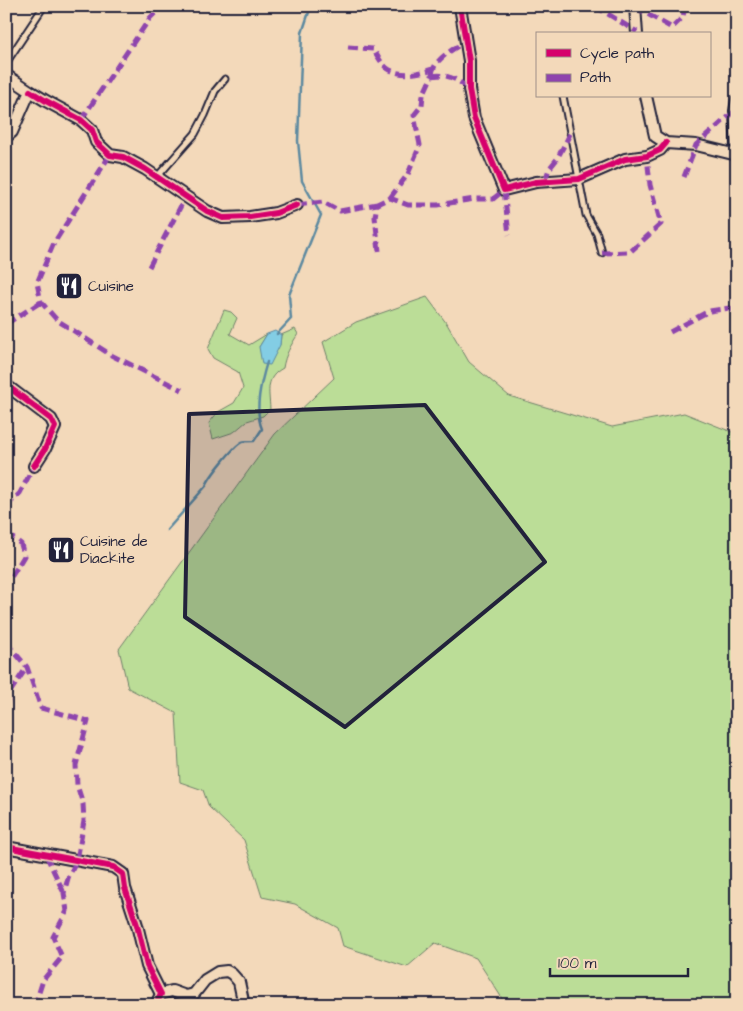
<svg xmlns="http://www.w3.org/2000/svg" width="743" height="1011" viewBox="0 0 743 1011" font-family="'Architects Daughter',sans-serif">
<rect width="100%" height="100%" fill="#f3d9ba"/>
<filter id="ink" filterUnits="userSpaceOnUse"><feTurbulence type="fractalNoise" baseFrequency=".02" numOctaves="2"/><feDisplacementMap in="SourceGraphic" scale="10" xChannelSelector="R" yChannelSelector="G"/><feConvolveMatrix kernelMatrix="1 2 1 2 8 2 1 2 1" color-interpolation-filters="sRGB"/></filter>
<g filter="url(#ink)">
<path fill="#bbdd97" stroke="#6e8069" d="M427,297L447,324L469,362L509,396L612,427L684,413L737,434V1005H505L500,995L476,958L435,943L407,967L343,946L338,928L295,904L262,897L244,840L209,807L203,790L180,782L176,713L128,688L119,649L275,434L334,378L323,342L356,322Z
M224,310L231,312L237,318L230,334L249,345L267,334L259,347L280,345L281,335L295,329L298,334C291,345 285,355 283,368C265,378 269,390 270,409L263,416L247,421L234,432L213,439L209,423L218,412L234,403L243,388L238,372L213,358L208,349Z"/>
<path fill="#83cde4" stroke="#5c89a0" d="M275,331L281,335L280,345L270,365L262,364L259,347L267,334Z"/>
<g fill="none" stroke-linecap="round" stroke-linejoin="round">
<path stroke="#5c89a0" stroke-width="2.5" d="M277,334L291,319L289,295L321,215L302,181L298,141L302,33L311,6
M167,530L206,486C209,477 234,446 242,442C245,441 251,441 254,441L262,429C254,409 261,382 267,362"/>
<g stroke="#22223b" stroke-width="9">
<path id="lane" d="M6,63L42,9
M563,96L586,215L597,234L602,253
M157,177L195,134L205,115L215,91L225,79"/>
</g>
<g stroke="#22223b" stroke-width="14">
<path id="street" d="M460,6L469,61V89L474,118L504,190L536,182L579,179L625,159L647,156L660,150L666,143
M635,6L637,34
M6,75L30,91L12,132L6,137
M30,91L46,101L81,120L92,130L96,142L110,155L123,157L145,169L207,211L223,218L250,217L276,213L297,205
M646,96L655,136L666,143L696,145L737,155
M737,155L735,111L737,100
M6,385L51,419L55,427L45,449L34,466
M6,847L113,867L123,874L125,888L137,925L147,966L161,994L156,1005
M161,994L172,991L186,996L194,994L205,980L218,972L227,971L232,974L239,982L244,1005"/>
</g>
<use href="#lane" stroke="#f3d9ba" stroke-width="5"/>
<use href="#street" stroke="#f3d9ba" stroke-width="10"/>
<path stroke="#8e44ad" stroke-width="5" stroke-dasharray="10 5" stroke-linecap="butt" d="M595,6L637,32
M635,7L672,28L683,17L685,6
M348,47L373,49C377,55 383,67 390,70C404,77 419,73 433,69
M432,75C433,59 454,49 466,41
M81,120L150,18L162,6
M110,155L54,243L37,283L41,302L57,320L111,355L182,390
M684,177L696,145L735,111
M545,181L549,169L557,159L570,134
M504,190L509,235
M390,198L408,174L420,145L414,115L422,105L423,95L432,76C447,73 458,80 469,89
M297,205L323,202L340,211L377,204
M379,251L375,217L377,204L390,198L408,205H438L474,199H493L504,190
M602,253L630,252L661,224L650,185L647,156
M149,267L186,196
M737,292L734,299L737,303
M6,324L41,302
M670,332L709,311L730,308L734,314L737,313
M6,507L20,493L34,466
M6,533L21,544L24,556L10,579
M6,642L27,667L41,708L88,721L76,765L77,785L83,804L84,821L77,860L68,878L64,893L67,911L53,937L62,957L43,980L35,1005
M6,707L10,692L27,667
M6,851L9,858L6,873
M46,855L64,893
M6,932L10,949L6,960"/>
<g stroke="#f3d9ba" stroke-width="9">
<path id="cycleway" d="M460,6L469,61V89L474,118L504,190L536,182L579,179L625,159L647,156L660,150L666,143
M30,91L46,101L81,120L92,130L96,142L110,155L123,157L145,169L207,211L223,218L250,217L276,213L297,205
M6,385L51,419L55,427L45,449L34,466
M6,847L113,867L123,874L125,888L137,925L147,966L161,994L156,1005"/>
</g>
<use href="#cycleway" stroke="#d6006c" stroke-width="6"/>
</g>
</g>
<path fill="#22223b" fill-opacity="0.2" stroke="#22223b" stroke-width="4" stroke-linejoin="round" d="M425,405L545,562L345,727L185,617L189,414Z"/>
<defs>
<g id="restaurant-square" transform="scale(1.4375)"><rect x="-9" y="-9" width="18" height="18" rx="4" fill="#22223b" stroke="#f3d9ba"/><path d="M-5-6h1v4h1v-4h1v4h1v-4h1v5L-1.5 .5V6h-2V.5L-5-1ZM5-6V6H3V1.5H1.5Q1.5-4 5-6Z" fill="#fff"/></g>
</defs>
<g fill-rule="evenodd">
<use href="#restaurant-square" x="69" y="286"/>
<use href="#restaurant-square" x="61" y="550"/>
</g>
<g text-anchor="middle" stroke-width="5" stroke-linejoin="round" paint-order="stroke">
<g font-size="15" fill="#22223b" stroke="#f3d9ba" text-anchor="start">
<text x="88" y="291">Cuisine</text>
<text x="80" y="546">Cuisine de<tspan x="80" dy="17">Diackite</tspan></text>
</g>
</g>
<rect width="743" height="1011" fill="none" stroke="#f3d9ba" stroke-width="25"/>
<rect x="12" y="12" width="718" height="986" fill="none" stroke="#22223b" stroke-width="2" filter="url(#ink)"/>
<rect x="536" y="32" width="175" height="65" fill="#f3d9ba" stroke="#9f9087"/>
<rect x="546" y="49" width="25" height="8" fill="#d6006c" stroke="#9f9087"/>
<text x="580" y="58" font-size="15" fill="#22223b">Cycle path</text>
<rect x="546" y="74" width="25" height="8" fill="#8e44ad" stroke="#9f9087"/>
<text x="580" y="82" font-size="15" fill="#22223b">Path</text>
<path d="M550 968v8h138v-8" fill="none" stroke="#22223b" stroke-width="2.5"/>
<text x="558" y="968" font-size="15" fill="#22223b" stroke="#f3d9ba" stroke-width="4" paint-order="stroke">100 m</text>
</svg>
